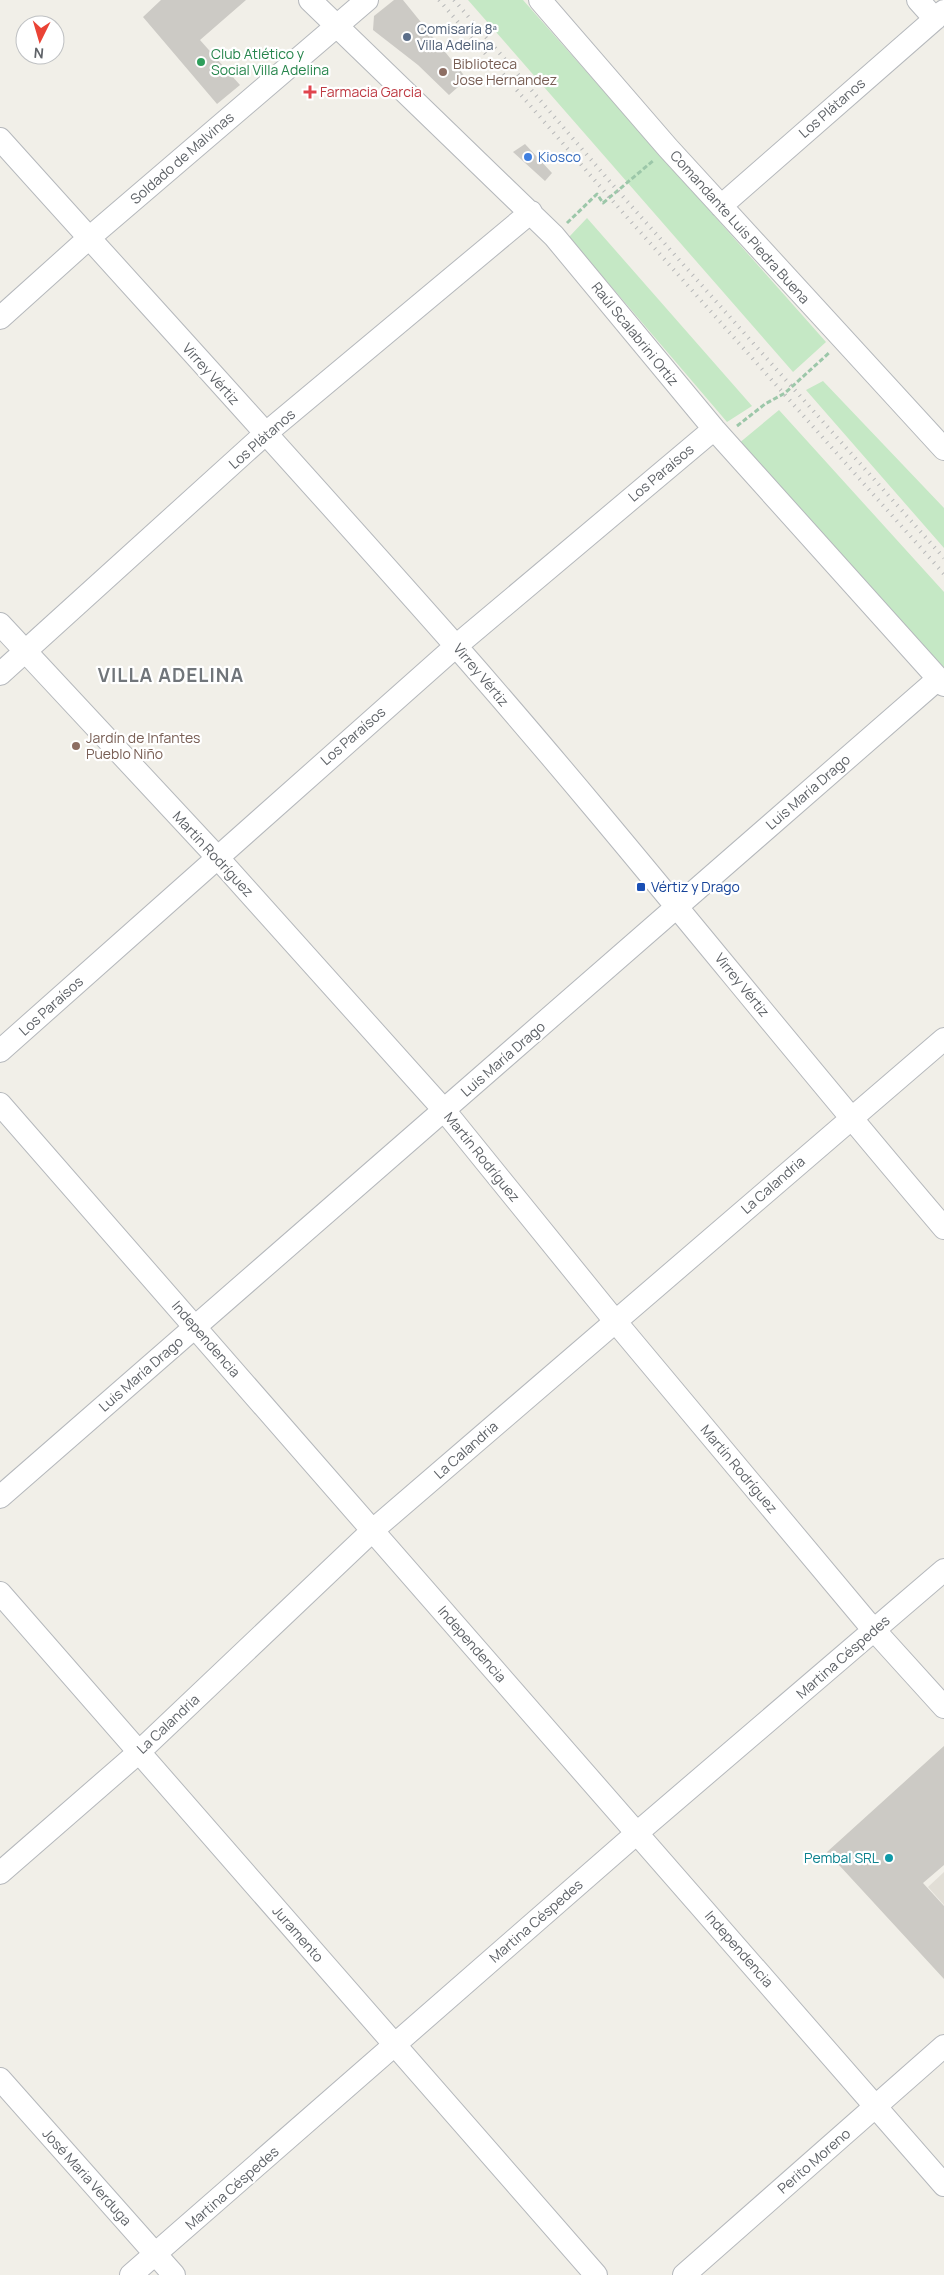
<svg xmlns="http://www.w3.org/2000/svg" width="944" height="2275" viewBox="0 0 944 2275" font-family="Manrope,sans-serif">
<rect width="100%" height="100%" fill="#f1efe8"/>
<path fill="#e1ded6" d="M944,1872V1905L928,1887Z"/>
<path fill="#c5e8c5" d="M468,0H523L826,342L793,372Z
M587,218L752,406L727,422L569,237Z
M823,381L944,508V548L806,390Z
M779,410L944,592V668L738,444Z"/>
<path fill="#cccac5" d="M161,0H246L200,40L240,85L217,104L143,17Z
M394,0H403L467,79L449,95L418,65L373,30L374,16Z
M525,144L552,173L545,181L513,152Z
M944,1746V1865L923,1883L944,1906V1979L827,1852Z"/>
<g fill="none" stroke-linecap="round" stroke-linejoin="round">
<g stroke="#b5b8bc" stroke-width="24">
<path id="minor" d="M310,0L554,236L714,429L944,685
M540,0L668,148L944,449
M918,0L935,19
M0,139C152,308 305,475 455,645C622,835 779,1035 944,1228
M721,206L944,11
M0,318L89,238L367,0
M0,624L217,857L444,1110L615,1321L866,1621L944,1707
M0,674L265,434L531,212
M0,1051L456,646L714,429
M0,1104L944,2185
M0,1497L938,679
M0,1593L596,2275
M0,1873L139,1752L373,1530L944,1039
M0,2079L174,2275
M131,2275L637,1833L944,1570
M684,2275L944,2046"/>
</g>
<path stroke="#9cc7a9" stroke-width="3" stroke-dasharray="5 2.5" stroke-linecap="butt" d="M567,223L597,194L603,203L654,160
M737,426L765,404L785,393L830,352"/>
<use href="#minor" stroke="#fff" stroke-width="22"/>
<path stroke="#b6b7b8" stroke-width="4" stroke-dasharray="1 6" stroke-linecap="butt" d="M439,0L610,198L944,574
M454,0L618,191L944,558"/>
</g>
<circle fill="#5c6f8a" stroke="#fff" stroke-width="2" cx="407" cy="37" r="5"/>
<circle fill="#2e9e5b" stroke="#fff" stroke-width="2" cx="201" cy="62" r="5"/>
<g fill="#8d6e63" stroke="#fff" stroke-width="2">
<circle cx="443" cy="72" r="5"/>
<circle cx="76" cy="746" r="5"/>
</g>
<path fill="#e0444e" stroke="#fff" stroke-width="2" d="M307.5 84.5h5v5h5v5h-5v5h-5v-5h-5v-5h5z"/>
<circle fill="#3f7fe0" stroke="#fff" stroke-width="2" cx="528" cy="157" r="5"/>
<rect fill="#1a4fb4" stroke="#fff" stroke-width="2" x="636" y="882" width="10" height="10" rx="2.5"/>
<circle fill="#0f9aa8" stroke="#fff" stroke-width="2" cx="889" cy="1858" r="5"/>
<g text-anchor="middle" stroke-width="4.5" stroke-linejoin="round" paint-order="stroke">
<g font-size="14" fill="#4e5e75" stroke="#fff" text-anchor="start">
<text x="417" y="34">Comisaría 8ª<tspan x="417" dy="16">Villa Adelina</tspan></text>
</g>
<g font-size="14" fill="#27864d" stroke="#fff" text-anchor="start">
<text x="211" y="59">Club Atlético y<tspan x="211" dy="16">Social Villa Adelina</tspan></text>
</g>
<g font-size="14" fill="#785e54" stroke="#fff" text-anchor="start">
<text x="453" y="69">Biblioteca<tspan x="453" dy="16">Jose Hernandez</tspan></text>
<text x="86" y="743">Jardín de Infantes<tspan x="86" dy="16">Pueblo Niño</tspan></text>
</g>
<g font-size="14" fill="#be3a42" stroke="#fff" text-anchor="start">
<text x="320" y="97">Farmacia Garcia</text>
</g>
<g font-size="14" fill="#5f6368" stroke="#fff">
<text transform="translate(832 108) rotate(-41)" y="5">Los Plátanos</text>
<text transform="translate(182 158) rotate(-41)" y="5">Soldado de Malvinas</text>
<text transform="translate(740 227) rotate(48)" y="5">Comandante Luis Piedra Buena</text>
<text transform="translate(635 334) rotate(51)" y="5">Raúl Scalabrini Ortíz</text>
<text transform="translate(211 374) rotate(48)" y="5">Virrey Vértiz</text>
<text transform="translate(262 439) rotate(-41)" y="5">Los Plátanos</text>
<text transform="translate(661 473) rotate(-40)" y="5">Los Paraísos</text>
<text transform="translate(481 675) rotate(50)" y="5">Virrey Vértiz</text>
<text transform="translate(353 736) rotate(-41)" y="5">Los Paraísos</text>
<text transform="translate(808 792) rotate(-41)" y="5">Luis María Drago</text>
<text transform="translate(213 854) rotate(47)" y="5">Martín Rodríguez</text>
<text transform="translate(742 985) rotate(51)" y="5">Virrey Vértiz</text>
<text transform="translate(51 1006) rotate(-42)" y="5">Los Paraísos</text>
<text transform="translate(503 1059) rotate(-41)" y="5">Luis María Drago</text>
<text transform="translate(482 1157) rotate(51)" y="5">Martín Rodríguez</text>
<text transform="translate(773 1185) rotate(-41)" y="5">La Calandria</text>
<text transform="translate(206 1339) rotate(49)" y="5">Independencia</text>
<text transform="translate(141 1374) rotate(-41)" y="5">Luis María Drago</text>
<text transform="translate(466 1450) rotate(-41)" y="5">La Calandria</text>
<text transform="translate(739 1469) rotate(50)" y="5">Martín Rodríguez</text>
<text transform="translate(472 1644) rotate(49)" y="5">Independencia</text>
<text transform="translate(843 1657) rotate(-41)" y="5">Martina Céspedes</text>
<text transform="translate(168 1724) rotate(-43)" y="5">La Calandria</text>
<text transform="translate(536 1921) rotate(-41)" y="5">Martina Céspedes</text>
<text transform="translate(298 1934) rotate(49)" y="5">Juramento</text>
<text transform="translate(739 1949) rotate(49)" y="5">Independencia</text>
<text transform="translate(814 2161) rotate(-41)" y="5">Perito Moreno</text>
<text transform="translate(87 2177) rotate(48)" y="5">José Maria Verduga</text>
<text transform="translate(232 2188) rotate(-41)" y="5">Martina Céspedes</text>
</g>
<g font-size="14" fill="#366cbe" stroke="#fff" text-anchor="start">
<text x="538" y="162">Kiosco</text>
</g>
<g font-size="14" fill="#164399" stroke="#fff" text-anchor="start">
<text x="651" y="892">Vértiz y Drago</text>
</g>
<g font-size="14" fill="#0d838f" stroke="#fff" text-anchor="end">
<text x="879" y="1863">Pembal SRL</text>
</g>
<g font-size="19" font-weight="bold" letter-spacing="1" fill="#70757a" stroke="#fff">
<text x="171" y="682">VILLA ADELINA</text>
</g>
</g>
<g transform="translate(40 40) rotate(185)"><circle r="24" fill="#ffffff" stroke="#bfc1c3"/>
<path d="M0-4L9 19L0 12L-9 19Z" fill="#ea4335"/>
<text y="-8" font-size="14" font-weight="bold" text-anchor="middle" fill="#5f6368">N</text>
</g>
</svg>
